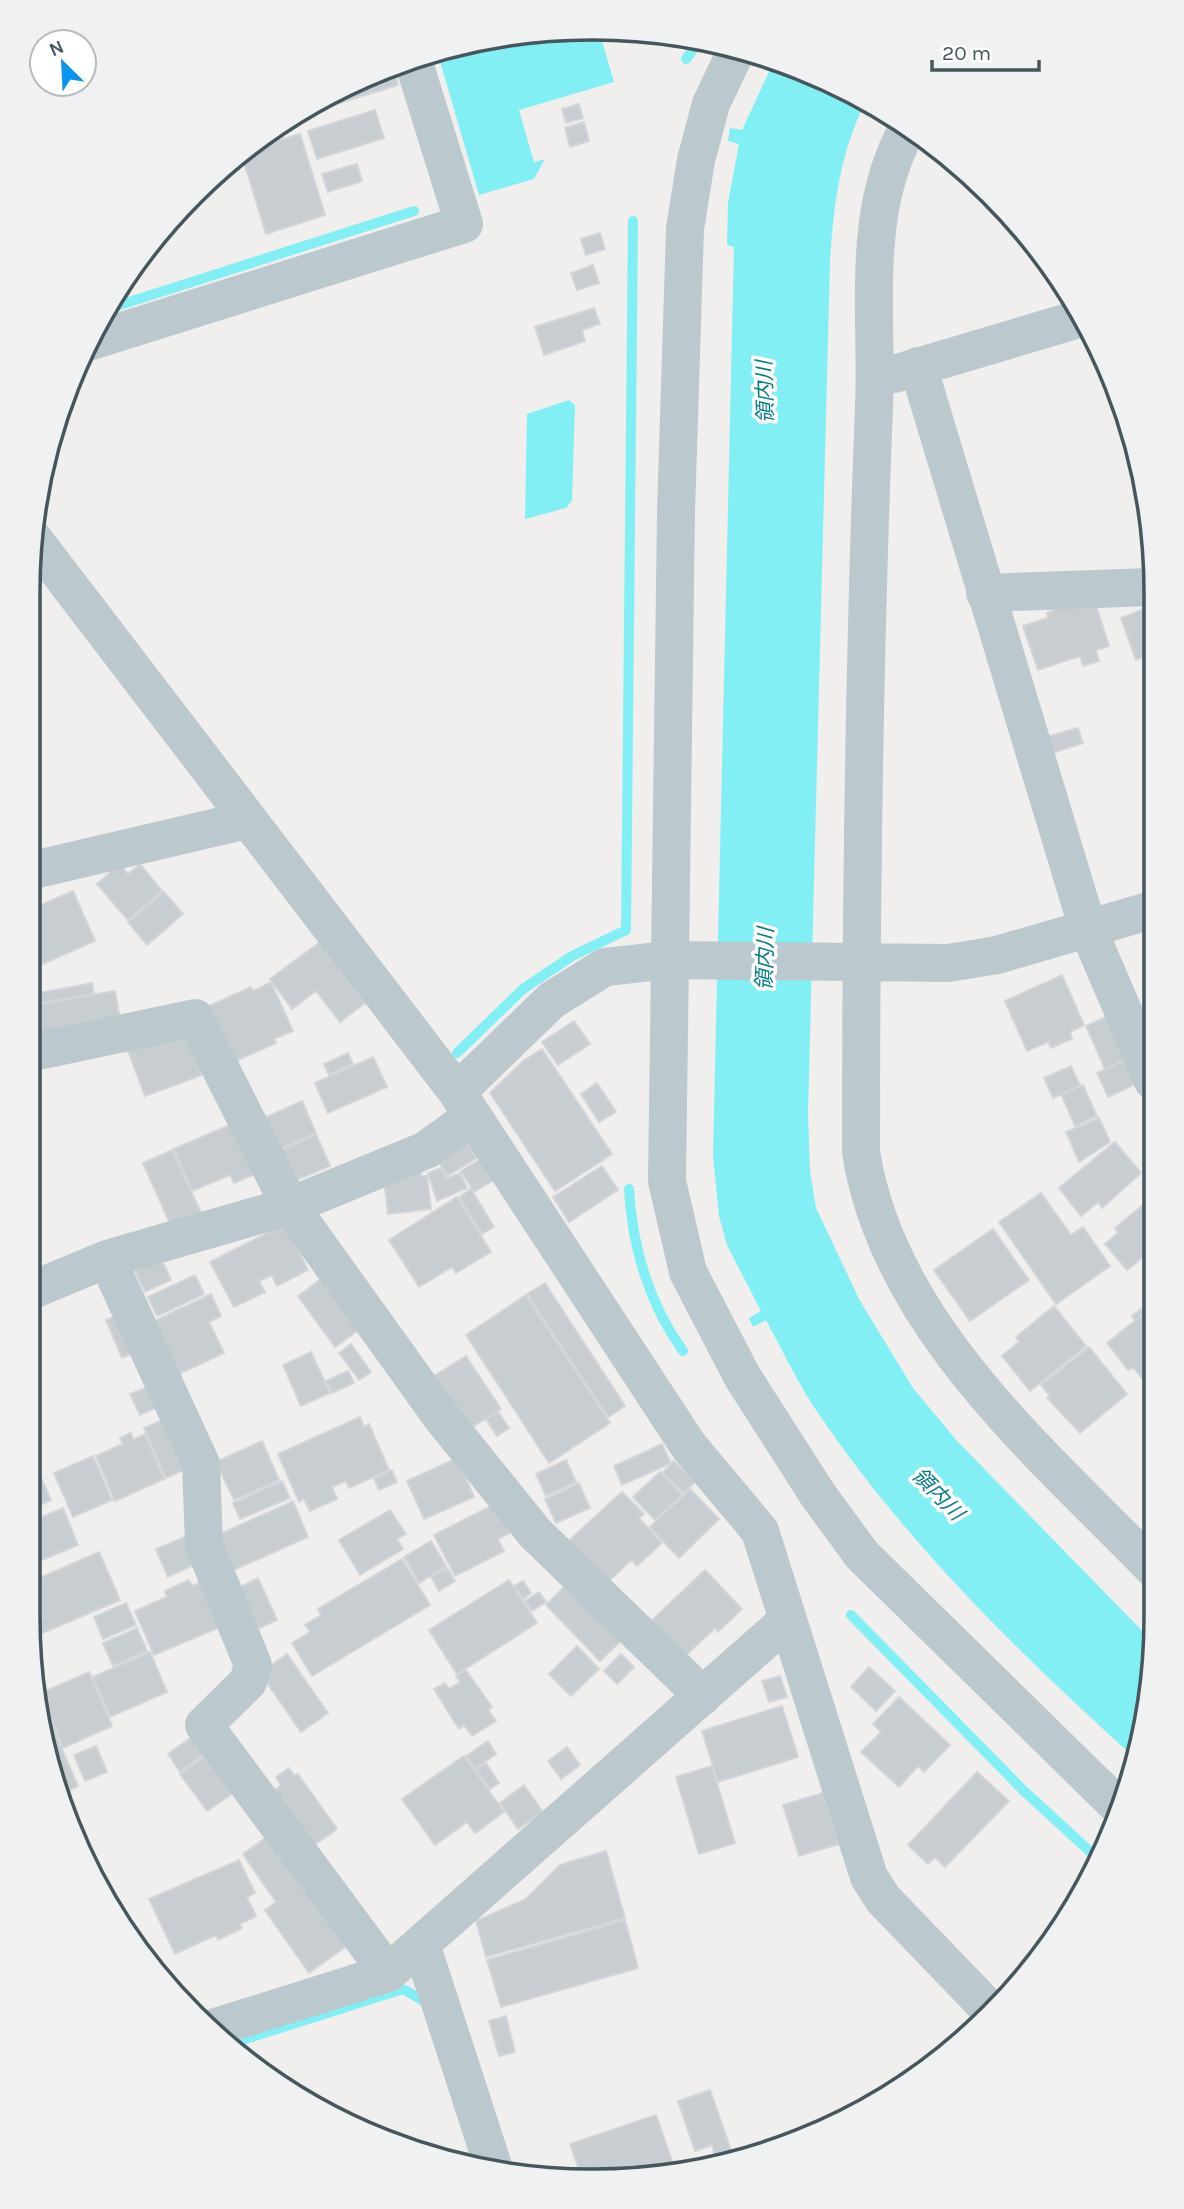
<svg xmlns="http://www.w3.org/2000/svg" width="1184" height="2209" viewBox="0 0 1184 2209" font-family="Karla,'Noto Sans JP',sans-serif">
<rect width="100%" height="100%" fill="#f1eeee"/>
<path fill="#81eff4" d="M555,29L599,31L614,82L519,110L534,162L545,159L534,179L479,195L437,51Z
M775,59L866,100C840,154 834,201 830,261L808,1114L810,1171L816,1208L860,1301L913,1388L957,1441L1155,1644L1137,1760C1021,1655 906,1543 818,1413C798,1384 783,1351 766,1320L753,1327L749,1318L761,1311L727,1245L719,1216L713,1155L734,247L727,245L728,203L739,144L728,141L730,128L742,130Z
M569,400L575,405L572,501L566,508L525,519L527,414Z"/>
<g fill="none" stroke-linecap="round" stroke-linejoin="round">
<path stroke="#81eff4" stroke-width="10" d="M686,59L699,41
M104,310L414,211
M457,1053L523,989L572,956L626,930L633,221
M629,1189C632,1246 649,1304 683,1351
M851,1615L1024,1791L1097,1858
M233,2043L403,1989L427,2003"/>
</g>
<path fill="#c8cdd1" stroke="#d2d6da" stroke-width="2" d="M393,67L398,85L291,118L342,86Z
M579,104L583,118L566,123L562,109Z
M375,110L384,138L317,159L308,131Z
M584,122L589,141L570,147L565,128Z
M300,134L325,215L266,234L241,152Z
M357,164L362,181L328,192L322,174Z
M600,233L605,249L586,255L581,239Z
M593,265L599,283L577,290L571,273Z
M594,308L600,324L582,330L585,341L544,355L535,327Z
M1095,602L1109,646L1096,650L1099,661L1083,666L1080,656L1038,670L1023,626L1048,618L1047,613L1069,605Z
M1151,606L1152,654L1136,660L1121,618Z
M1152,688V718L1143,691Z
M1078,728L1083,743L1052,753L1047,737Z
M120,864L128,874L140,864L162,891L128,920L97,884Z
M73,891L95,941L29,970V910Z
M164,892L183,914L147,945L128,922Z
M320,942L365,1003L340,1022L316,991L292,1009L270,979Z
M1153,951V981L1143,954Z
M1062,975L1084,1025L1070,1032L1072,1039L1051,1048L1048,1042L1027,1051L1005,1001Z
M271,982L293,1031L274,1039L276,1043L229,1064L204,1008L251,987L253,991Z
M92,983L94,994L41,1003L39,993Z
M115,991L121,1024L42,1039L36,1005Z
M1112,1014L1131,1057L1105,1069L1086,1026Z
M574,1021L590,1044L558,1065L542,1042Z
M186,1029L202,1075L145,1096L128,1051Z
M542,1049L612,1154L555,1191L490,1093L523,1061Z
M348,1053L353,1064L329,1075L324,1064Z
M373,1057L387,1087L328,1113L315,1083Z
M1131,1057L1142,1081L1108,1097L1097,1073Z
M1071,1066L1080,1086L1053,1098L1044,1078Z
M597,1083L616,1112L599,1122L581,1094Z
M1083,1085L1097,1116L1075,1126L1061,1094Z
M302,1101L316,1133L267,1155L253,1123Z
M1099,1118L1110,1142L1079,1162L1066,1132Z
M236,1122L255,1174L234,1183L230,1175L192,1191L174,1149Z
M316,1134L330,1166L287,1184L273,1154Z
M463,1136L477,1158L447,1176L434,1154Z
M1115,1142L1141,1173L1102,1208L1098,1202L1081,1216L1059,1188Z
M172,1150L202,1215L172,1228L143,1163Z
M481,1159L494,1180L474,1192L461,1171Z
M602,1166L618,1190L569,1222L553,1197Z
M441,1168L446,1179L460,1173L467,1188L437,1201L428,1173Z
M421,1171V1176H427L431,1209L388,1214L384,1181Z
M471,1189L494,1227L482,1234L459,1197Z
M1041,1193L1071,1235L1083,1227L1110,1266L1056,1304L999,1222Z
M457,1197L491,1252L456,1273L452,1267L419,1287L389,1240Z
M1150,1199L1153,1202L1154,1248L1127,1270L1105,1244L1118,1233L1115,1228Z
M285,1224L308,1270L277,1286L272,1275L259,1281L265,1292L234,1307L210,1262Z
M993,1229L1029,1280L970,1321L934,1270Z
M161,1258L171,1280L145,1292L135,1271Z
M195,1275L204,1294L157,1316L148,1297Z
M327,1275L364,1326L335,1347L298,1296Z
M545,1283L625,1406L608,1417L527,1294Z
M211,1294L221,1316L209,1322L224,1353L177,1375L152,1322Z
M526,1295L610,1423L549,1463L466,1335Z
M1154,1299V1314L1151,1317L1147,1311L1135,1320L1132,1316Z
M1054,1306L1086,1346L1030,1391L1002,1356L1019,1342L1016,1337Z
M1146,1312L1154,1321V1394L1133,1367L1128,1370L1107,1343Z
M122,1313L138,1351L122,1358L106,1320Z
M351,1344L371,1372L359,1380L339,1353Z
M1089,1347L1127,1394L1080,1433L1047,1398L1050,1396L1041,1385Z
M311,1352L330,1393L301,1406L283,1365Z
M466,1356L501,1409L469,1429L434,1376Z
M348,1371L354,1383L332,1393L326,1381Z
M153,1385L162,1405L140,1415L130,1394Z
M498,1412L509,1428L497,1436L486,1419Z
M169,1417L190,1467L166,1478L144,1428Z
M360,1417L364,1427L369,1424L389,1470L349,1488L346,1481L332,1487L337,1499L310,1511L304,1499L299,1502L278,1454Z
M131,1433L133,1440L145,1434L164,1479L115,1501L96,1456L123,1444L120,1438Z
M262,1441L279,1480L234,1500L216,1462Z
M662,1444L671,1463L622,1485L614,1466Z
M93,1456L112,1500L73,1517L54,1473Z
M32,1457L51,1500L30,1510L33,1516L28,1518V1458Z
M457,1458L474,1497L424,1519L407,1481Z
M566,1460L576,1482L546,1496L536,1474Z
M674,1461L695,1482L684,1493L662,1473Z
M392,1470L397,1482L379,1490L374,1478Z
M660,1472L682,1495L655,1520L633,1497Z
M282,1481L290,1498L240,1519L233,1503Z
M579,1483L590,1508L556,1523L545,1499Z
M690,1489L719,1519L679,1558L650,1527Z
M622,1492L644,1514L639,1518L662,1543L637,1566L631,1560L603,1587L564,1545Z
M293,1501L308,1537L234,1570L218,1535Z
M497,1503L512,1532L498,1539L504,1551L455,1576L434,1535Z
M63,1508L78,1545L28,1566V1523Z
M390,1510L406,1534L397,1539L403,1549L360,1575L339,1540Z
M192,1534L204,1560L168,1577L156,1549Z
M431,1541L446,1566L419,1583L404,1557Z
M99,1552L120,1600L31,1638L28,1583Z
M402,1559L430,1605L312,1676L292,1643L310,1632L305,1625L321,1615L318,1609Z
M447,1568L455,1581L439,1591L431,1577Z
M705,1570L742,1609L718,1632L715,1628L682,1659L648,1624Z
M211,1578L230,1623L154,1655L135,1611L167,1597L165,1591L189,1580L192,1586Z
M258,1578L277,1620L251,1632L232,1591Z
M509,1580L537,1623L457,1674L429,1630Z
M523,1581L531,1593L523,1599L514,1586Z
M570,1581L625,1637L600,1661L546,1605Z
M539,1592L546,1602L532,1611L525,1601Z
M126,1603L136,1625L103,1639L94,1617Z
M137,1628L147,1651L113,1666L103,1643Z
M577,1646L599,1669L571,1696L549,1674Z
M150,1652L167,1692L110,1717L93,1677Z
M287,1654L328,1713L301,1732L260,1673Z
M621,1654L634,1667L617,1684L604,1671Z
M869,1667L895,1691L876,1711L851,1687Z
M466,1670L492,1707L488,1710L496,1721L472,1736L464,1725L459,1729L434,1689L445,1683L449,1689L460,1682L456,1676Z
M89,1672L112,1726L63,1748L41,1693Z
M780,1676L787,1697L769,1702L762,1681Z
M899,1697L950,1745L924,1772L918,1766L899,1787L861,1752L881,1732L873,1724Z
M42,1703L78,1786L58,1796Z
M782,1706L798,1757L718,1782L702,1731Z
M199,1732L211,1749L180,1772L168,1754Z
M488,1741L496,1754L475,1769L466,1756Z
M96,1746L107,1772L85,1781L74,1755Z
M567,1747L580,1765L561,1779L548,1761Z
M213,1751L239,1789L207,1811L180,1774Z
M464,1756L504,1812L475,1833L467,1822L435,1845L402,1799Z
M486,1763L499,1783L490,1789L476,1770Z
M712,1766L735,1843L699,1854L676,1777Z
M289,1768L295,1776L298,1774L337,1829L310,1848L272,1792L281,1785L276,1777Z
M977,1772L1009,1801L945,1867L935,1857L928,1864L908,1845Z
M524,1785L543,1812L518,1829L500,1803Z
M823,1793L839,1844L799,1856L783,1805Z
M271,1834L348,1945L309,1973L265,1910L276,1902L243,1854Z
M606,1851L625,1918L486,1957L476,1921L526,1899L560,1865Z
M239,1860L255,1893L247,1897L256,1916L240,1924L242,1928L218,1940L216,1935L175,1954L149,1899Z
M625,1920L638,1968L501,2007L487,1960Z
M506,2016L515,2052L499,2056L489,2021Z
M710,2090L732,2153L716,2158L712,2145L695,2151L678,2101Z
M656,2115L675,2169L629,2180L581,2175L570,2144Z"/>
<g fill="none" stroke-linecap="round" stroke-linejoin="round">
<path stroke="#bbc9cf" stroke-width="38" d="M737,49L711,104L696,160L685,229L676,512L667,1181L688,1272L742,1376L818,1495L862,1555L1119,1807
M908,128C860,212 878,315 874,407C864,656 861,903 861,1152C888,1324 1039,1451 1155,1570
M91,341L464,224L413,60
M918,366L1088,929L1153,1081
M894,374L1082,318
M32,537L457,1092L688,1445L760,1531L869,1877L883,1899L990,2010
M985,593L1151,587
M29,871L247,820
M29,1053L195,1018L290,1206L440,1415L535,1533L703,1696
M457,1092L552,1000L605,967L669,960L948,963L997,955L1152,910
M107,1259L201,1464L204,1545L253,1665L248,1682L204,1725L388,1973
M28,1292L107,1259L290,1206L426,1150L473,1116
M421,1944L493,2166
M216,2027L388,1973L788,1620"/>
</g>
<g text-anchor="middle" stroke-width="7" stroke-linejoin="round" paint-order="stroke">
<g font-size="21" font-style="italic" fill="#057e84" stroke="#fff">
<text transform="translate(765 392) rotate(-92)" y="7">領内川</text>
<text transform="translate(765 959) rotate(-88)" y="7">領内川</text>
<text transform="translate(938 1494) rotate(46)" y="7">領内川</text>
</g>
</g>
<path d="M0 0H1184V2209H0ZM592 40H592A552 552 0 0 1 1144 592V1617A552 552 0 0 1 592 2169H592A552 552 0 0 1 40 1617V592A552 552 0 0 1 592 40Z" fill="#f0f1f2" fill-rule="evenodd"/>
<path fill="none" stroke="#45565d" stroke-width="3.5" d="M592 40H592A552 552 0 0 1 1144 592V1617A552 552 0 0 1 592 2169H592A552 552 0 0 1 40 1617V592A552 552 0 0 1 592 40Z"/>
<g transform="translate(63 63) rotate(336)"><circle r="33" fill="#ffffff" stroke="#b5bbbe" stroke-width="2"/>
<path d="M0-5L12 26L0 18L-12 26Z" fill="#0994f0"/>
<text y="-10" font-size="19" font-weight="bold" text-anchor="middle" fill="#45565d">N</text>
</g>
<path d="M932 60v10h107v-10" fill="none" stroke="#45565d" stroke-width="3.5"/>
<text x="942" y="60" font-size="21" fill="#45565d" stroke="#ffffff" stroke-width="5" paint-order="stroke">20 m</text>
</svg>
